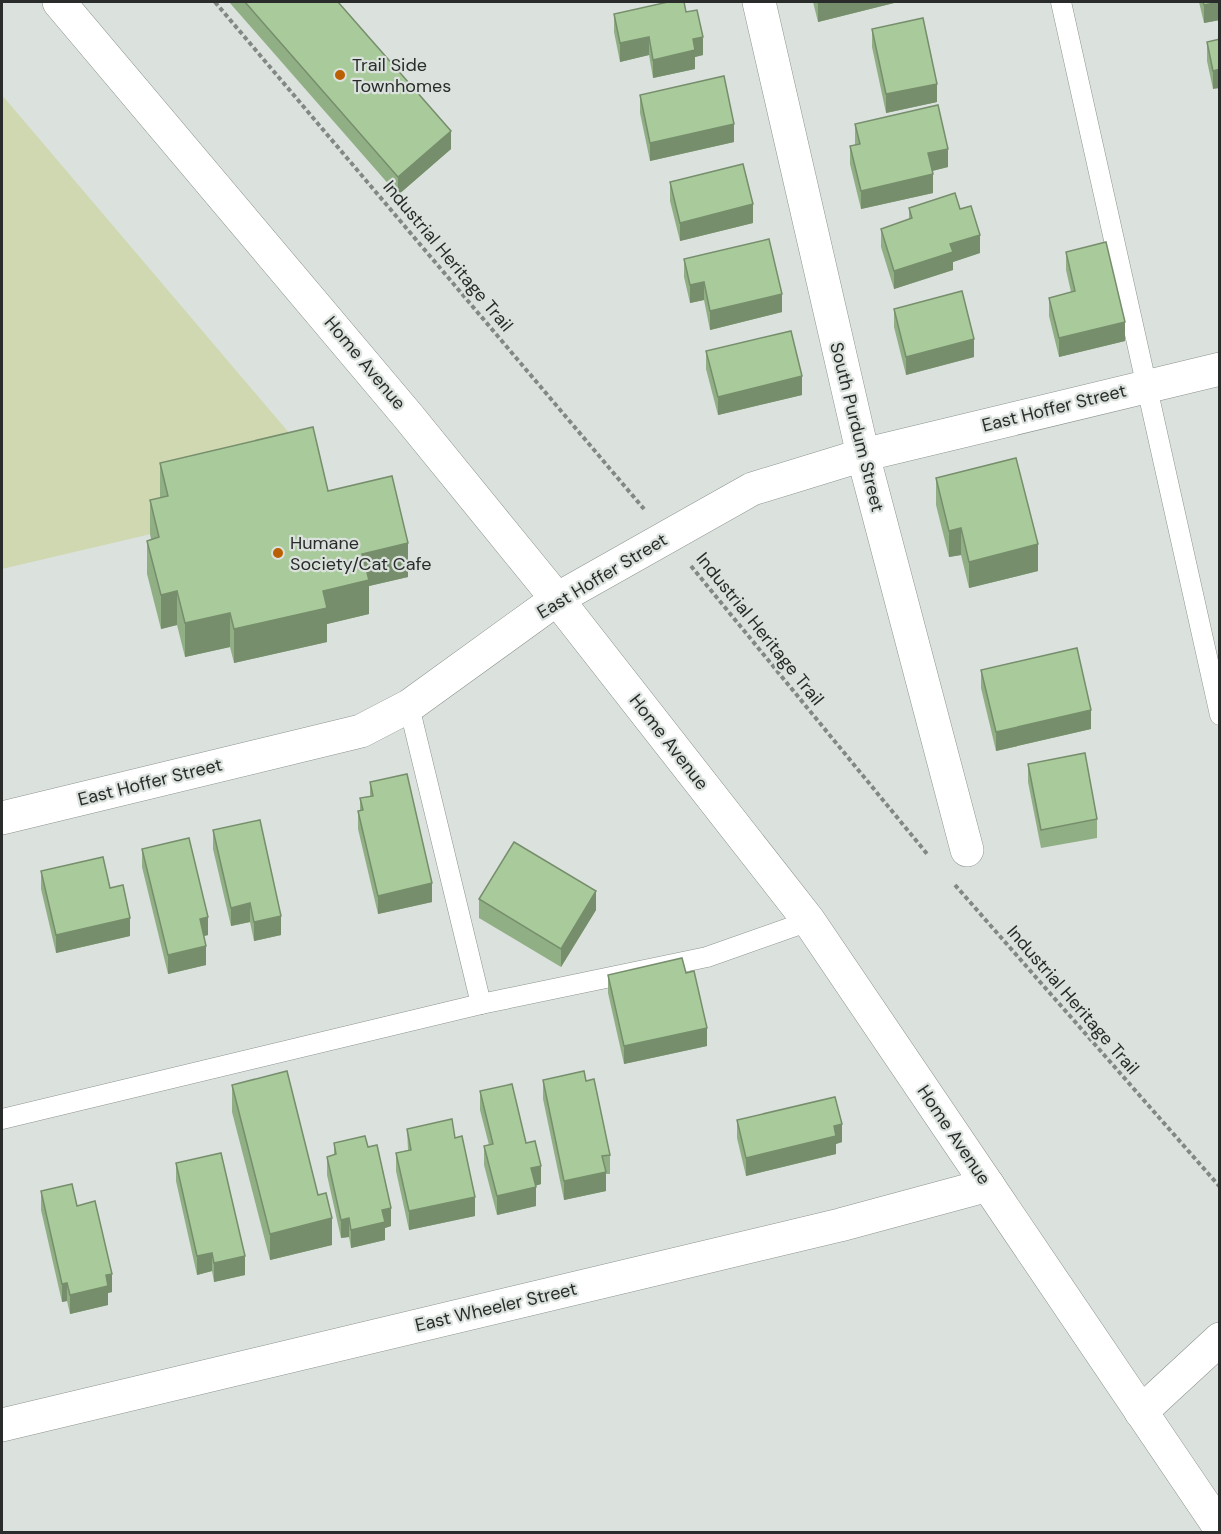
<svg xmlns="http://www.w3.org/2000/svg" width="1221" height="1534" font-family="'DM Sans',sans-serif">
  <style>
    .green { fill: #d0d8b2 }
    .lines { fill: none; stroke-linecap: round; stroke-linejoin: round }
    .service-casing { stroke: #8c938e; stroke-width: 21 }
    .minor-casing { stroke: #8c938e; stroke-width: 34 }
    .secondary-casing { stroke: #8c938e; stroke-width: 34 }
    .path { stroke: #838884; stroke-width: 4; stroke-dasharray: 4.5 3; stroke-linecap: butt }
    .service { stroke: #fff; stroke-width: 20 }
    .minor { stroke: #fff; stroke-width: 33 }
    .secondary { stroke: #fff; stroke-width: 33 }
    .wall { fill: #91af85 }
    .shaded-wall { fill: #768e6c }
    .building { fill: #a9cb9b; stroke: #768e6c; stroke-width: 1.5 }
    .poi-dot { fill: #ba6002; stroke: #dbe2dd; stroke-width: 2 }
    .labels { text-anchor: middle; stroke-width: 4.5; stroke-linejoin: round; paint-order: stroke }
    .poi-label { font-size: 18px; fill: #292c2a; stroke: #dbe2dd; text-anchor: start }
    .street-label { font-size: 18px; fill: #292c2a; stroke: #dbe2dd }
  </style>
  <rect width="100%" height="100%" fill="#dbe2dd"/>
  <path class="green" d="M2,95L313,461L160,498L168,530L2,569Z"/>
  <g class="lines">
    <g class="service-casing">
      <g id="service">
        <path d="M1061,2L1220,715"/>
        <path d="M409,706L481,1004"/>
        <path d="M2,1119L481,1004L707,957L809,921"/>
      </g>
    </g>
    <g class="minor-casing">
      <g id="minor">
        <path d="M759,2L863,455L967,850"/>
        <path d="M2,818L361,731L409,706L557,599L752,489L863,455L1220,369"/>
        <path d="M1141,1412L1220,1339"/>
        <path d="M2,1425L840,1225L988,1185"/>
      </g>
    </g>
    <g class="secondary-casing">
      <path id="secondary" d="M59,2L408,416L557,599L809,921L1220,1528"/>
    </g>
    <g class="path">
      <path d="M215,2L644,509"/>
      <path d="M691,566L928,855"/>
      <path d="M955,885L1220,1187"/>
    </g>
    <use href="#service" class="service"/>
    <use href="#minor" class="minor"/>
    <use href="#secondary" class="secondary"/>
  </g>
  <g class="wall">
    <path d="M229,2H338L451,149L398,195Z"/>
    <path d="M813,2H898L818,22Z"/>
    <path d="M1199,2H1220V20L1204,23Z"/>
    <path d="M686,12L703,55L695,57V69L653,78L649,55L620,62L614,32V14Z"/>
    <path d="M872,29L937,102L886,113L872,47Z"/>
    <path d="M1220,39L1213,89L1207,61V42Z"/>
    <path d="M640,95L734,142L650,161L640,113Z"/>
    <path d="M855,124L948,167L932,171L933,193L861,209L850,164V146L855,145Z"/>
    <path d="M670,182L753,223L680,241L670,201Z"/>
    <path d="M909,208L960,209L980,253L953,262V270L894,289L881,247V229L909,220Z"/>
    <path d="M1066,252L1125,341L1059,357L1049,316V298L1071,292L1066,270Z"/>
    <path d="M684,259L782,312L710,330L704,300L690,303L684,277Z"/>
    <path d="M894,309L974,357L906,375L894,327Z"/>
    <path d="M706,351L802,395L718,415L706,369Z"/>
    <path d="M160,463L328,491L408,577L369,586V614L327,624V642L234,663L230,647L185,657L177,625L161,629L147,574V541L151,539L150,534V500L160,498Z"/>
    <path d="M936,478L1038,571L969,588L961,555L949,557L936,505Z"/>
    <path d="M981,670L1091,729L996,751L981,688Z"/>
    <path d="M1028,764L1097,819V838L1041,848L1028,782Z"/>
    <path d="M370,782L432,902L378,914L358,829V811H360V798L370,796Z"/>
    <path d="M213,830L281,935L254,941L250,922L231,926L213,849Z"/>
    <path d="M142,849L208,935L204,936L206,965L168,974L142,867Z"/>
    <path d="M41,871L110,888L130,936L56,953L41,889Z"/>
    <path d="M479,899L596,910L561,967L479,918Z"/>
    <path d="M608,975L707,1046L624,1064L608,993Z"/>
    <path d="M543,1080L586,1081L610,1155V1174H606V1191L564,1200L543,1099Z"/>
    <path d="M232,1085L318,1195L332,1245L270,1260L232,1112Z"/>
    <path d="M480,1091L526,1143L541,1184L535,1186L536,1206L497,1215L484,1165V1146L489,1145L480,1110Z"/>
    <path d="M737,1120L842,1142L836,1144V1154L746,1176L737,1138Z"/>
    <path d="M407,1129L455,1138L475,1216L409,1230L396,1171V1153L408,1150Z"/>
    <path d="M334,1143L368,1147L391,1226L385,1228V1240L351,1248L349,1237L341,1238L327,1175V1157L334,1155Z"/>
    <path d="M176,1163L245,1275L214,1282L212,1271L197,1275L176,1181Z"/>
    <path d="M41,1191L77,1206L112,1292L108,1293V1305L70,1314L67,1301L62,1302L41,1210Z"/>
  </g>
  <g class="shaded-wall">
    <path d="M825,2H898L818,22V3Z"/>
    <path d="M1220,2V20L1204,23V5Z"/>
    <path d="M649,37V55L620,62V43Z"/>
    <path d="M703,37V55L695,57V69L653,78V60L693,39Z"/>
    <path d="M1220,69V88L1213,89V71Z"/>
    <path d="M937,84V102L886,113V94Z"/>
    <path d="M734,124V142L650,161V143Z"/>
    <path d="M451,131V149L398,195V177Z"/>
    <path d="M948,149V167L928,172V153Z"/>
    <path d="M933,174V193L861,209V191Z"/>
    <path d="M753,204V223L680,241V223Z"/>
    <path d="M980,235V253L953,262V270L894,289V271L950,244Z"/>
    <path d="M704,282V300L690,303V285Z"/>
    <path d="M782,294V312L710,330V311Z"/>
    <path d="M1125,322V341L1059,357V338Z"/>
    <path d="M974,339V357L906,375V357Z"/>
    <path d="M802,376V395L718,415V397Z"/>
    <path d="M961,528V555L949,557V531Z"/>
    <path d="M408,543V577L369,586V614L327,624V642L234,663V629L323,591L362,554Z"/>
    <path d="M1038,544V571L969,588V562Z"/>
    <path d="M177,591V625L161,629V595Z"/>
    <path d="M230,613V647L185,657V623Z"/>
    <path d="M1091,710V729L996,751V732Z"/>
    <path d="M432,883V902L378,914V896Z"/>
    <path d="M596,891V910L561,967V949Z"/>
    <path d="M250,903V922L231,926V908Z"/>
    <path d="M281,916V935L254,941V922Z"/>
    <path d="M208,917V935L200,937V919Z"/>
    <path d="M130,918V936L56,953V935Z"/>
    <path d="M206,946V965L168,974V955Z"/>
    <path d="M707,1028V1046L624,1064V1046Z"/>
    <path d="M842,1124V1142L836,1144V1154L746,1176V1158L834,1126Z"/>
    <path d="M541,1166V1184L531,1187V1168Z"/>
    <path d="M606,1172V1191L564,1200V1181Z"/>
    <path d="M536,1187V1206L497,1215V1196Z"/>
    <path d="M475,1197V1216L409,1230V1211Z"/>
    <path d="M391,1208V1226L385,1228V1240L351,1248V1230L382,1210Z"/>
    <path d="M332,1218V1245L270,1260V1234Z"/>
    <path d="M349,1218V1237L341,1238V1220Z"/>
    <path d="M212,1253V1271L197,1275V1256Z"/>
    <path d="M245,1256V1275L214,1282V1263Z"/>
    <path d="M112,1274V1292L108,1293V1305L70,1314V1295L106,1275Z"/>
    <path d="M67,1283V1301L62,1302V1284Z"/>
  </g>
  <g class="building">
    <path d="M245,2H338L451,131L398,177Z"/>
    <path d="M668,2H684L686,12L697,10L703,37L693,39L695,50L653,60L649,37L620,43L614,14Z"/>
    <path d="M1203,2H1220L1204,5Z"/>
    <path d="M923,18L937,84L886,94L872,29Z"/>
    <path d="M1220,39V69L1213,71L1207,42Z"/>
    <path d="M724,76L734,124L650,143L640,95Z"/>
    <path d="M938,105L948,149L928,153L933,174L861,191L850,146L860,144L855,124Z"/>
    <path d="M743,164L753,204L680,223L670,182Z"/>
    <path d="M955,193L960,209L971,206L980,235L950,244L953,252L894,271L881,229L912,218L909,208Z"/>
    <path d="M769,239L782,294L710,311L704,282L690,285L684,259Z"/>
    <path d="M1106,242L1125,322L1059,338L1049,298L1075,291L1066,252Z"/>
    <path d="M962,291L974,339L906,357L894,309Z"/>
    <path d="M791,331L802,376L718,397L706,351Z"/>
    <path d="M313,427L328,491L392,476L408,543L362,554L369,580L323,591L327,608L234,629L230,613L185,623L177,591L161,595L147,541L159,537L150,500L168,496L160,463Z"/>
    <path d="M1016,458L1038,544L969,562L961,528L949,531L936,478Z"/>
    <path d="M1077,648L1091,710L996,732L981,670Z"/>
    <path d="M1085,753L1097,819L1041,830L1028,764Z"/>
    <path d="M407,774L432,883L378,896L358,811L363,810L360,798L373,796L370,782Z"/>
    <path d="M260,820L281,916L254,922L250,903L231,908L213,830Z"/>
    <path d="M189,838L208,917L200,919L206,946L168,955L142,849Z"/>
    <path d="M514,842L596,891L561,949L479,899Z"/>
    <path d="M103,857L110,888L123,885L130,918L56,935L41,871Z"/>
    <path d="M682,958L686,973L694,971L707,1028L624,1046L608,975Z"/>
    <path d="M287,1071L318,1195L326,1193L332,1218L270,1234L232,1085Z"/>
    <path d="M584,1071L586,1081L594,1079L610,1155L602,1156L606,1172L564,1181L543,1080Z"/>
    <path d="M512,1084L526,1143L535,1141L541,1166L531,1168L536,1187L497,1196L484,1146L493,1144L480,1091Z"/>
    <path d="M835,1097L842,1124L834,1126L836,1136L746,1158L737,1120Z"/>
    <path d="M452,1119L455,1138L462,1136L475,1197L409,1211L396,1153L411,1150L407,1129Z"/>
    <path d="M365,1136L368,1147L377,1145L391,1208L382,1210L385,1222L351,1230L349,1218L341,1220L327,1157L336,1154L334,1143Z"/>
    <path d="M221,1153L245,1256L214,1263L212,1253L197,1256L176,1163Z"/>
    <path d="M72,1184L77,1206L95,1201L112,1274L106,1275L108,1286L70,1295L67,1283L62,1284L41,1191Z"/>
  </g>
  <g class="poi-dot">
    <circle cx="340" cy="75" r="6"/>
    <circle cx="278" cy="553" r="6"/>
  </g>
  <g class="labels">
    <g class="poi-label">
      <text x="352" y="71">Trail Side<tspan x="352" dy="21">Townhomes</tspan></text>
      <text x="290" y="549">Humane<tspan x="290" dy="21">Society/Cat Cafe</tspan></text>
    </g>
    <g class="street-label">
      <text transform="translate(448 256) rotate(50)" y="6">Industrial Heritage Trail</text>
      <text transform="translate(365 363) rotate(50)" y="6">Home Avenue</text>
      <text transform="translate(1054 408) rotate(-14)" y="6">East Hoffer Street</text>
      <text transform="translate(857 427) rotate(76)" y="6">South Purdum Street</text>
      <text transform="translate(602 576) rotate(-31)" y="6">East Hoffer Street</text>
      <text transform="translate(760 629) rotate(51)" y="6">Industrial Heritage Trail</text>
      <text transform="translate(669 742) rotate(52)" y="6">Home Avenue</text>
      <text transform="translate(150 782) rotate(-14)" y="6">East Hoffer Street</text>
      <text transform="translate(1073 1000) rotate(49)" y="6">Industrial Heritage Trail</text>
      <text transform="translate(954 1135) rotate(56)" y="6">Home Avenue</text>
      <text transform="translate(496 1307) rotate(-13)" y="6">East Wheeler Street</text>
    </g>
  </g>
  <rect width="1221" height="1534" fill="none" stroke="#292c2a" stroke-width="6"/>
</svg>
